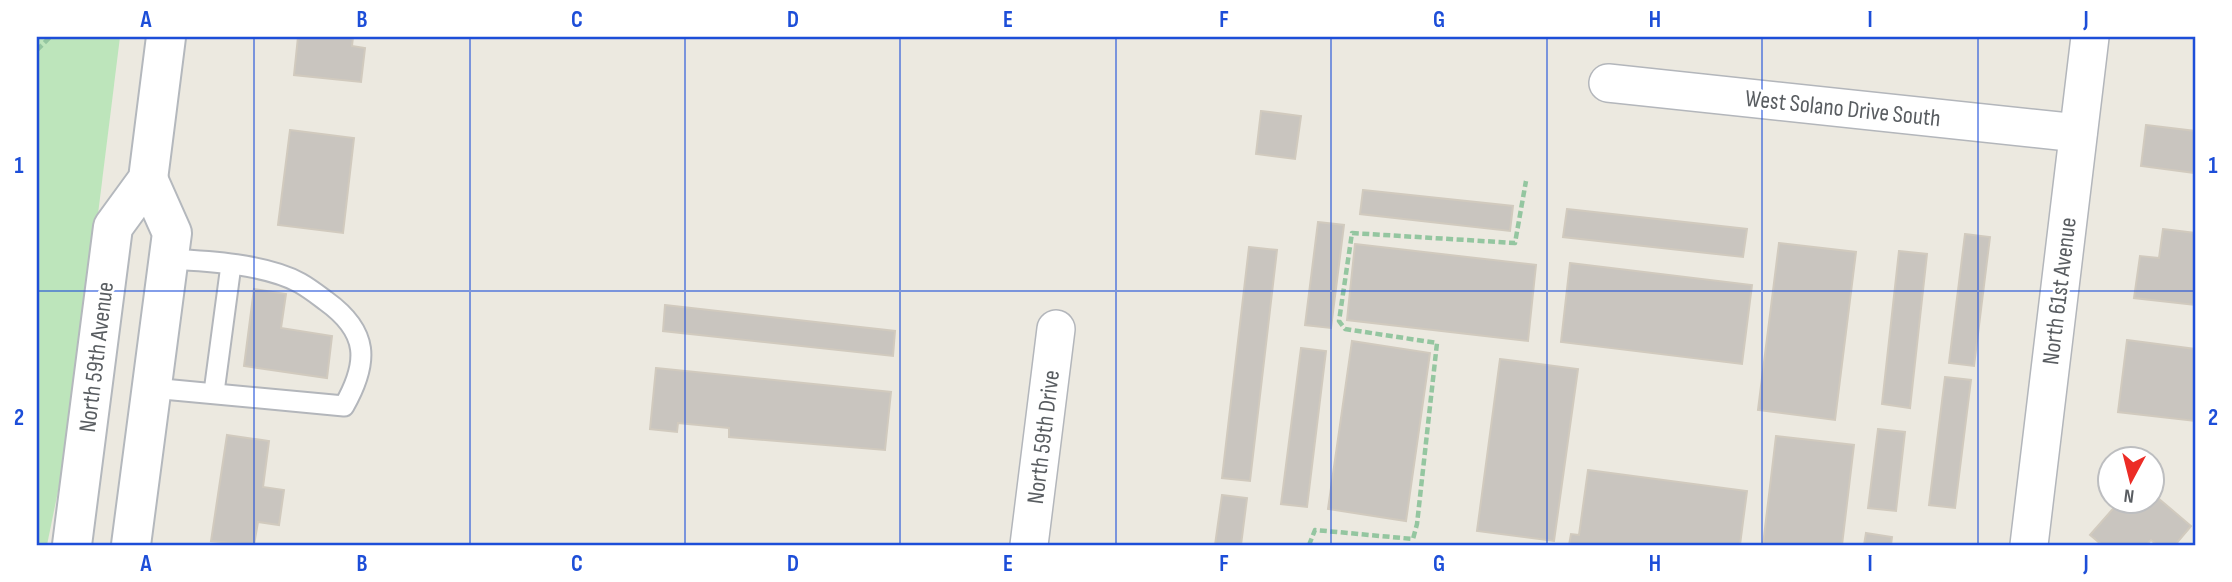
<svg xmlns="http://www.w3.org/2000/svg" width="2232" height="582" font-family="'Sofia Sans Condensed',sans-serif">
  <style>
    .green { fill: #bde5bb }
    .building { fill: #c9c5bf; stroke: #d1cabe; stroke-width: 2 }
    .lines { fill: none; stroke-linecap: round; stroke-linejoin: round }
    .lane-casing { stroke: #b3b6bb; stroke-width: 23 }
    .street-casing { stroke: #b3b6bb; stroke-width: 40 }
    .secondary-casing { stroke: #b4b8bd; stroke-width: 42 }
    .path { stroke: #94c6a0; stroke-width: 4.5; stroke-dasharray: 7 3.5; stroke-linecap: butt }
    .lane { stroke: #fff; stroke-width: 19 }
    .street { stroke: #fff; stroke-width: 37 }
    .secondary { stroke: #fff; stroke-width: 38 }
    .grid { fill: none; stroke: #1d4ed8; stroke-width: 2; stroke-opacity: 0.55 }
    .labels { text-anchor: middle; stroke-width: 5; stroke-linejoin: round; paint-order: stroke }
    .street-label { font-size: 24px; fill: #595d61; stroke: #fff }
    .neatline { fill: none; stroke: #1d4ed8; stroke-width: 2.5 }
    .grid-label { font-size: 23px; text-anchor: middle; font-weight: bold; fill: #1d4ed8 }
  </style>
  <rect width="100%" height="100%" fill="#ece9e0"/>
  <path class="green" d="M37,37H120L72,423L47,545H37Z"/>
  <g class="building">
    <path d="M298,37H353L352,46L365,48L361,82L294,75Z"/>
    <path d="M1261,111L1301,116L1295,159L1256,154Z"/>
    <path d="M2146,125L2195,131V173L2141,166Z"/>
    <path d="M290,130L354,138L343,233L278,225Z"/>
    <path d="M1363,190L1513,206L1510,231L1360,214Z"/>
    <path d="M1567,209L1747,229L1743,257L1563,237Z"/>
    <path d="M1318,222L1344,225L1331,328L1305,325Z"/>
    <path d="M2163,229L2195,233V305L2134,298L2140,256L2159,258Z"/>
    <path d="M1965,234L1990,237L1974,366L1949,363Z"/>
    <path d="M1779,243L1856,252L1835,420L1758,410Z"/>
    <path d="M1355,244L1536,265L1528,341L1347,320Z"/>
    <path d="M1249,247L1277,250L1250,481L1222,478Z"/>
    <path d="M1899,251L1927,254L1910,408L1882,404Z"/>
    <path d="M1570,263L1752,285L1742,364L1561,342Z"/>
    <path d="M254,289L286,294L281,328L332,336L327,378L244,366Z"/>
    <path d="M665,305L895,331L893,356L663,331Z"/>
    <path d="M2127,340L2195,349V421L2118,412Z"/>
    <path d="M1352,341L1430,353L1406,521L1328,509Z"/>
    <path d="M1301,348L1326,351L1307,507L1281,504Z"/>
    <path d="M1500,359L1578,369L1554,541L1477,531Z"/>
    <path d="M656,368L891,392L885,450L729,437V428L678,423L677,432L650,429Z"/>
    <path d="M1945,377L1971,380L1955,508L1929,505Z"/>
    <path d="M1878,429L1905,432L1896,511L1868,508Z"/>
    <path d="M227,435L269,441L263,487L284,490L279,525L258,522L254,545L211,541Z"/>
    <path d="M1776,436L1854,445L1842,545H1763Z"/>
    <path d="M1588,470L1747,491L1740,545H1569L1571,534L1579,535Z"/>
    <path d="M2152,493L2191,526L2175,545H2157L2151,540L2146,545H2102L2090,535L2119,502H2152Z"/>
    <path d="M1222,495L1247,498L1241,545H1215Z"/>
    <path d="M1866,533L1892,537L1891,545H1864Z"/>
  </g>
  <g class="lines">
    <g class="lane-casing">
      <g id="lane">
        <path d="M152,388L344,406C369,362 369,332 326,301C318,295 309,288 300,283C266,264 207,261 169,259"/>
        <path d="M214,392L231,265"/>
      </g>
    </g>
    <g class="street-casing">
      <g id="street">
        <path d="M1608,83L2078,133"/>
        <path d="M1029,545L1056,329"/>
        <path d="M2029,545L2090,37"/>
      </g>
    </g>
    <g class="secondary-casing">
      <g id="secondary">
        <path d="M72,545L113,227L148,179L166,37"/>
        <path d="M131,545L172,233L148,179"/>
      </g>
    </g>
    <g class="path">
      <path d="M37,50L50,37"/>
      <path d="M1309,545L1315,530L1413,539L1417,524L1437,343L1345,329L1339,321L1352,233L1515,243L1526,181"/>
    </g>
    <use href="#lane" class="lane"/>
    <use href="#street" class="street"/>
    <use href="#secondary" class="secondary"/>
  </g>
  <path class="grid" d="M254,37V545M470,37V545M685,37V545M900,37V545M1116,37V545M1331,37V545M1547,37V545M1762,37V545M1978,37V545M37,291H2195"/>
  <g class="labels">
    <g class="street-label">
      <text transform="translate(1843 108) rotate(6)" y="8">West Solano Drive South</text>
      <text transform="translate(2059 291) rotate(-83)" y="8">North 61st Avenue</text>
      <text transform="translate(96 357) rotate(-83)" y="8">North 59th Avenue</text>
      <text transform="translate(1043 437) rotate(-83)" y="8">North 59th Drive</text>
    </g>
  </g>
  <rect width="2232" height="582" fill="none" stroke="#ffffff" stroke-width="77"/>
  <g transform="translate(2131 480) rotate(187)"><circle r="33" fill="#ffffff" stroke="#bdbec0" stroke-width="2"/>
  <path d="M0-5L12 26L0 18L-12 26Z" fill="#ec2c26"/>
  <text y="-10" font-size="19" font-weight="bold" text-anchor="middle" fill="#595d61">N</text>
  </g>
  <rect x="38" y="38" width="2156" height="506" class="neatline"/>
  <g class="grid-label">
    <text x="146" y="27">A</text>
    <text x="362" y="27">B</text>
    <text x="577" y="27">C</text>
    <text x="793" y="27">D</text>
    <text x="1008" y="27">E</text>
    <text x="1224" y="27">F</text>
    <text x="1439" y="27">G</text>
    <text x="1655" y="27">H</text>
    <text x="1870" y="27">I</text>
    <text x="2086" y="27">J</text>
    <text x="19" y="173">1</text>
    <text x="2213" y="173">1</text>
    <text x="19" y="425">2</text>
    <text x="2213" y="425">2</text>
    <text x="146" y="571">A</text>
    <text x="362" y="571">B</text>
    <text x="577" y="571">C</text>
    <text x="793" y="571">D</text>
    <text x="1008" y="571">E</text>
    <text x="1224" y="571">F</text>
    <text x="1439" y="571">G</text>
    <text x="1655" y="571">H</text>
    <text x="1870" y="571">I</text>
    <text x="2086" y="571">J</text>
  </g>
</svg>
